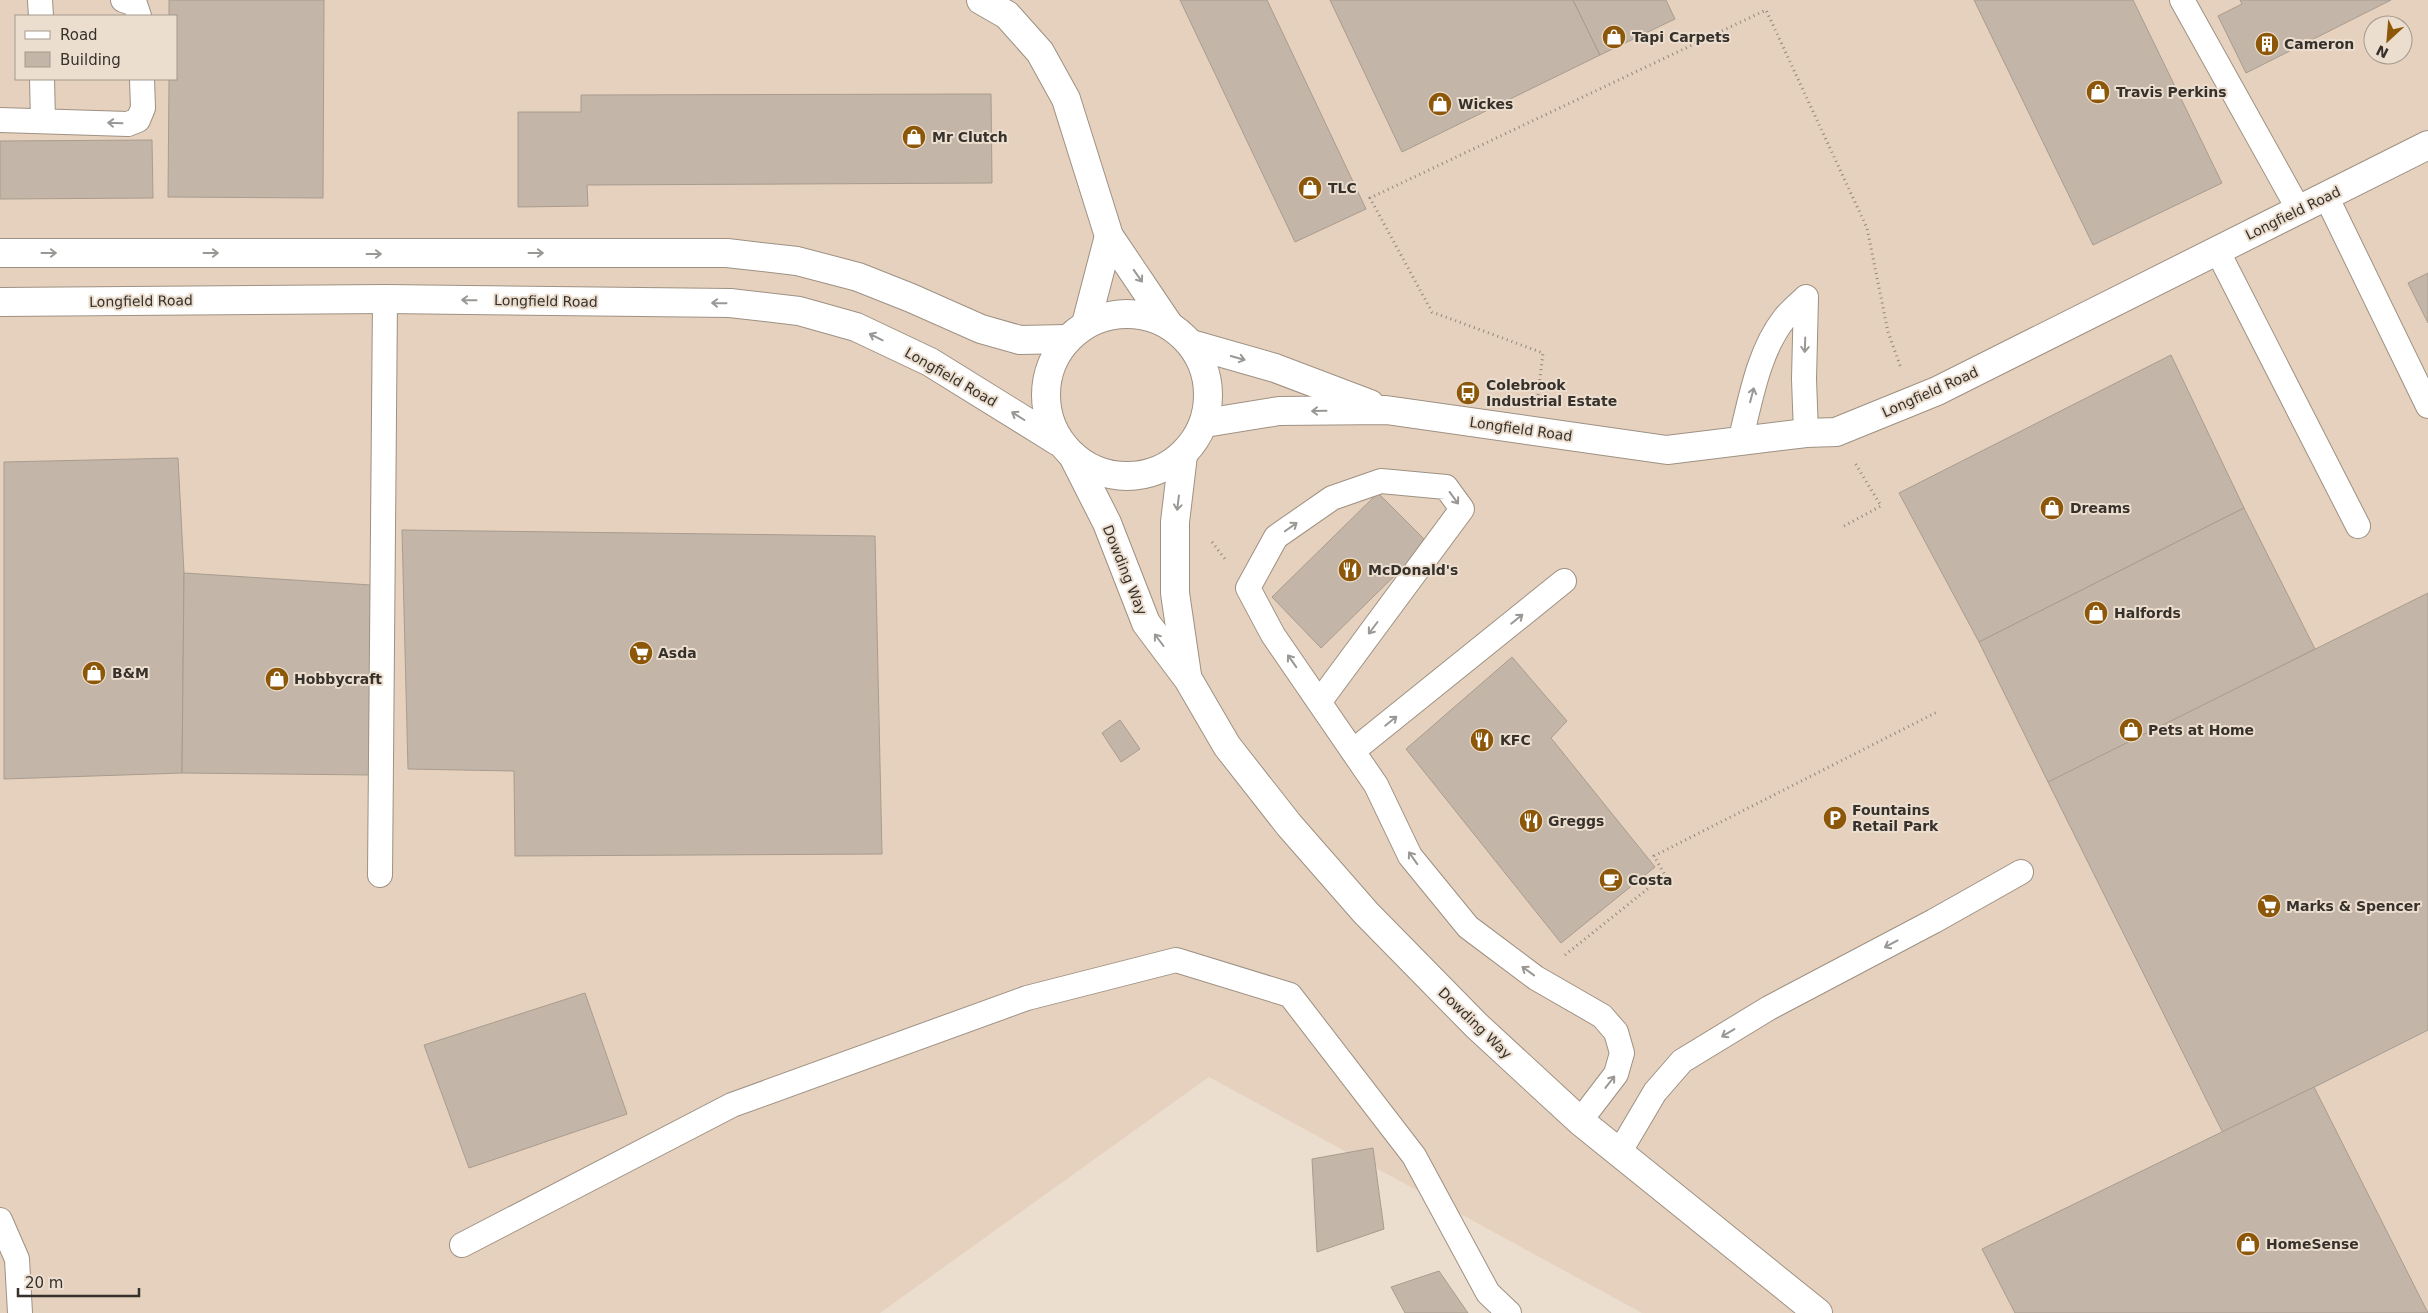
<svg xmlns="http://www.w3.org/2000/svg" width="2428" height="1313" font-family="'DejaVu Sans',sans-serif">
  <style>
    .built { fill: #e5d1bd; fill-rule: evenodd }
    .building { fill: #c3b5a7; stroke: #a99c8e }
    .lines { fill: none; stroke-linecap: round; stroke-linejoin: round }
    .service-casing { stroke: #9e9183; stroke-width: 26 }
    .minor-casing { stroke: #9e9183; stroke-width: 30 }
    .tertiary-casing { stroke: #9e9183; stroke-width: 30 }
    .path { stroke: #91877d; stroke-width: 3; stroke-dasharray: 1 4; stroke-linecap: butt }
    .service { stroke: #fff; stroke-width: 24 }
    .minor { stroke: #fff; stroke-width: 28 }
    .tertiary { stroke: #fff; stroke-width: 28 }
    .oneway { stroke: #9a9895 }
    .labels { text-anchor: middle; stroke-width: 4; stroke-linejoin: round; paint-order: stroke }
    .poi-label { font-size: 14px; font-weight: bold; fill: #36312b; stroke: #ecdecf; text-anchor: start }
    .street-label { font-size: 14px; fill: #36312b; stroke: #ecdecf }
  </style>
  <rect width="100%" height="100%" fill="#ecdecf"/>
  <path class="built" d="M0,0H2428V1313H1642L1209,1077L880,1313H0ZM16,16H176V79H16ZM2373,25H2403V55H2373Z"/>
  <g class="building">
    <path d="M169,0H324L323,198L168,197L169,79H176V16H169Z"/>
    <path d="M1180,0H1267L1366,209L1295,242Z"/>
    <path d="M1330,0H1573L1600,55L1402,152Z"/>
    <path d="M1573,0H1666L1675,19L1600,55Z"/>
    <path d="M1974,0H2133L2222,183L2093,245Z"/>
    <path d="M2240,0H2391L2246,73L2218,16L2242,4Z"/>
    <path d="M991,94L992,183L587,185L588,206L518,207V112H581V95Z"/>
    <path d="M152,140L153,198L0,199V141Z"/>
    <path d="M2428,273V323L2408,283Z"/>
    <path d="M2171,355L2244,508L1979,642L1899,493Z"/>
    <path d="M178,458L184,573L182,773L4,779V462Z"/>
    <path d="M1378,493L1428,543L1321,648L1272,597Z"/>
    <path d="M2244,508L2315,649L2062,777L2048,782L1979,642Z"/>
    <path d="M402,530L875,536L882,854L515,856L514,771L408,769Z"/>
    <path d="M184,573L371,585L372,775L182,773Z"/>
    <path d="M2428,593V1030L2223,1133L2048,782Z"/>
    <path d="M1512,657L1567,721L1551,738L1655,867L1561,943L1406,749Z"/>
    <path d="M1120,720L1140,749L1121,762L1102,733Z"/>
    <path d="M585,993L627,1114L469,1168L424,1045Z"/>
    <path d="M2314,1087L2428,1313H2015L1982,1249Z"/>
    <path d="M1373,1148L1384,1229L1317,1252L1312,1159Z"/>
    <path d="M1439,1271L1468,1313H1405L1391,1287Z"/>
  </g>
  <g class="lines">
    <g class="service-casing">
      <g id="service">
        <path d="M40,0L41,16"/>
        <path d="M123,0L135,4L139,16"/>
        <path d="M2182,0L2299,210"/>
        <path d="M42,79L43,121"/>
        <path d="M0,120L128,124L138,120L143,108L142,79"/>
        <path d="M2326,196L2428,406"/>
        <path d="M2217,250L2358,526"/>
        <path d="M1740,442C1750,402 1758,352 1784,319C1790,311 1799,304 1806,297L1804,379L1806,433"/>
        <path d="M1320,701L1462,509L1446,487L1381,481L1332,498L1276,537L1248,588L1273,635L1376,785L1410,856L1468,927L1536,978L1602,1016L1616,1032L1622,1053L1616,1074L1580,1121"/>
        <path d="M1353,751L1564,581"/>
        <path d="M380,875L385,299"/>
        <path d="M1619,1153L1655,1092L1682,1061L1769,1008L1934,921L2021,872"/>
        <path d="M0,1220L17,1259L20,1313"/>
        <path d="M462,1245L732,1105L1027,998L1176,960L1290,995L1414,1156L1488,1293L1509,1313"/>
      </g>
    </g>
    <g class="minor-casing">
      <g id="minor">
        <path d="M981,0L1007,15L1040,52L1066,99L1109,236L1169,325"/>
        <path d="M1086,324L1109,236"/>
      </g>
    </g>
    <g class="tertiary-casing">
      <g id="tertiary">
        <path d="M0,253H727L797,261L858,277L911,298L981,329L1020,340L1067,339"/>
        <path d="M0,302L385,299L730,303L799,311L856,327L930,362L1059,442"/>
        <circle cx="1127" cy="395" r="81"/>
        <path d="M1191,344L1275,368L1370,404"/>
        <path d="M1205,423L1279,411L1386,410L1667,450L1806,433L1836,432L1937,391L2428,145"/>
        <path d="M1183,455L1175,522V593L1187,675"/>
        <path d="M1073,456L1107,523L1146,623L1188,679L1227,746L1289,825L1366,913L1477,1026L1580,1121L1818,1313"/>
      </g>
    </g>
    <g class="path">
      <path d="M1538,395L1543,353L1432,312L1370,198L1766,10L1867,228L1888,332L1901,368"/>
      <path d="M1844,526L1881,506L1855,463"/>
      <path d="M1212,542L1225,559"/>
      <path d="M1565,955L1665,875L1654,856L1939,711"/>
    </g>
    <use href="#service" class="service"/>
    <use href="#minor" class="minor"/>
    <use href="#tertiary" class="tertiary"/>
  </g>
  <defs><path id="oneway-shaft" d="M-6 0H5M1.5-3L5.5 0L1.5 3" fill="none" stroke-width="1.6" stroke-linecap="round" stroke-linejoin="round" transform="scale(1.25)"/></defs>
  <g class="oneway">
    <use href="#oneway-shaft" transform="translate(115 123) rotate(-178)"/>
    <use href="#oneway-shaft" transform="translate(49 253)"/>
    <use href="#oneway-shaft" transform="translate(211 253)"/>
    <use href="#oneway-shaft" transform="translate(536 253)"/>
    <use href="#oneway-shaft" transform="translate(374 254)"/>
    <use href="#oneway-shaft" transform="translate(1138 276) rotate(55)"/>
    <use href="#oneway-shaft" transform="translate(469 300) rotate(-179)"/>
    <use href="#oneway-shaft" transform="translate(719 303) rotate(-179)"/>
    <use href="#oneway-shaft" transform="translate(876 337) rotate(-154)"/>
    <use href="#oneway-shaft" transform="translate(1805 345) rotate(92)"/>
    <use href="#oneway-shaft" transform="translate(1238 358) rotate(16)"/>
    <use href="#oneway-shaft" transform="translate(1752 395) rotate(-75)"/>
    <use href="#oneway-shaft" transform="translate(1319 411) rotate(179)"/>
    <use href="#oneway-shaft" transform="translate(1018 416) rotate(-148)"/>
    <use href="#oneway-shaft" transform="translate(1454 498) rotate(54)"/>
    <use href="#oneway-shaft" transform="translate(1178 503) rotate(97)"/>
    <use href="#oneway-shaft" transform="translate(1291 527) rotate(-35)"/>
    <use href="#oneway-shaft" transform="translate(1517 619) rotate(-39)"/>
    <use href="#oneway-shaft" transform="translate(1373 628) rotate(127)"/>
    <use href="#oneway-shaft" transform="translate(1159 640) rotate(-127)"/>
    <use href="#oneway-shaft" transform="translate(1292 661) rotate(-125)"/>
    <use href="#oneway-shaft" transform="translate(1391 721) rotate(-39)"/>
    <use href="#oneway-shaft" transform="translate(1413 858) rotate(-125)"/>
    <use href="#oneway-shaft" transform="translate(1891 944) rotate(152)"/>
    <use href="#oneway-shaft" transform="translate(1528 971) rotate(-144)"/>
    <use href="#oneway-shaft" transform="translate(1728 1033) rotate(149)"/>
    <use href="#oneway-shaft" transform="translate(1610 1082) rotate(-52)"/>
  </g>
  <defs>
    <g id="shop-disc" transform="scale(1.25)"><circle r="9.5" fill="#8d5709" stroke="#ecdecf"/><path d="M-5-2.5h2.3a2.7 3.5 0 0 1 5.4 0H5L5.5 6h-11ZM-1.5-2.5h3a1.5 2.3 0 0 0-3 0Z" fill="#fff"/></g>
    <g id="building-disc" transform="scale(1.25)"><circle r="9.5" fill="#8d5709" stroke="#ecdecf"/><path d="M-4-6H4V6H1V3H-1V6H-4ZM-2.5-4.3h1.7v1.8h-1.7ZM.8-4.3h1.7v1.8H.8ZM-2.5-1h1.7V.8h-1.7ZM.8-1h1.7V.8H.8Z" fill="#fff"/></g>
    <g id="bus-disc" transform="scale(1.25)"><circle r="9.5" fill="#8d5709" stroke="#ecdecf"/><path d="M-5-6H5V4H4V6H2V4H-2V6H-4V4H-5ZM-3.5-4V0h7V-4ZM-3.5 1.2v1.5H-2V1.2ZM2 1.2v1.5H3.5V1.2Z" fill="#fff"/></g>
    <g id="restaurant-disc" transform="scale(1.25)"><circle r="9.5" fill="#8d5709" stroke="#ecdecf"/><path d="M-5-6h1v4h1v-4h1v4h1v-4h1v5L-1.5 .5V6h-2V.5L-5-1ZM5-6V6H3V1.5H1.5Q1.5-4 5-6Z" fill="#fff"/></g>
    <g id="supermarket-disc" transform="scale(1.25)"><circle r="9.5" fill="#8d5709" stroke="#ecdecf"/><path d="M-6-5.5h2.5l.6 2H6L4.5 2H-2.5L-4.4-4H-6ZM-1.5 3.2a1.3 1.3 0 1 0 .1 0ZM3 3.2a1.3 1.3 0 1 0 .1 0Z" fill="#fff"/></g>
    <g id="parking-disc" transform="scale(1.25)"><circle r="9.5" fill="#8d5709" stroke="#ecdecf"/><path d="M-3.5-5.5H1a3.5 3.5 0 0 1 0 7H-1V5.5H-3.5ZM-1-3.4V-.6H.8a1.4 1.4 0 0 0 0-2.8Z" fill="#fff"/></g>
    <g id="cafe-disc" transform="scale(1.25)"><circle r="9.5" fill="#8d5709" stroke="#ecdecf"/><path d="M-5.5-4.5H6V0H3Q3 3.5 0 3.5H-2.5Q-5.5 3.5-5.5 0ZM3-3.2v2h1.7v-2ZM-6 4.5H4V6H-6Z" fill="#fff"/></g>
  </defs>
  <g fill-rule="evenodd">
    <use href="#shop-disc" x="1614" y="37"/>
    <use href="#building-disc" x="2267" y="44"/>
    <use href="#shop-disc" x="2098" y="92"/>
    <use href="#shop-disc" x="1440" y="104"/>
    <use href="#shop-disc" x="914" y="137"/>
    <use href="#shop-disc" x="1310" y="188"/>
    <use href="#bus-disc" x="1468" y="393"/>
    <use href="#shop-disc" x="2052" y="508"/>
    <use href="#restaurant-disc" x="1350" y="570"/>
    <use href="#shop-disc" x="2096" y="613"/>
    <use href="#supermarket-disc" x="641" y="653"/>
    <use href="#shop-disc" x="94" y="673"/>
    <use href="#shop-disc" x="277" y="679"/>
    <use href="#shop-disc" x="2131" y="730"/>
    <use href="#restaurant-disc" x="1482" y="740"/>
    <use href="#parking-disc" x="1835" y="818"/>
    <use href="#restaurant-disc" x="1531" y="821"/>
    <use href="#cafe-disc" x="1611" y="880"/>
    <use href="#supermarket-disc" x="2269" y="906"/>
    <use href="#shop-disc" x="2248" y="1244"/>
  </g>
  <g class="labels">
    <g class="poi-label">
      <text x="1632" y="42">Tapi Carpets</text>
      <text x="2284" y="49">Cameron</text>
      <text x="2116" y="97">Travis Perkins</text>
      <text x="1458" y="109">Wickes</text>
      <text x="932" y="142">Mr Clutch</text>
      <text x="1328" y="193">TLC</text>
      <text x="1486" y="390">Colebrook<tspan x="1486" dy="16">Industrial Estate</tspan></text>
      <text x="2070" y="513">Dreams</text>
      <text x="1368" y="575">McDonald's</text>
      <text x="2114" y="618">Halfords</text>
      <text x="658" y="658">Asda</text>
      <text x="112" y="678">B&amp;M</text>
      <text x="294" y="684">Hobbycraft</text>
      <text x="2148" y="735">Pets at Home</text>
      <text x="1500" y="745">KFC</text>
      <text x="1852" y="815">Fountains<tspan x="1852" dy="16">Retail Park</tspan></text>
      <text x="1548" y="826">Greggs</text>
      <text x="1628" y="885">Costa</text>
      <text x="2286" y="911">Marks &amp; Spencer</text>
      <text x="2266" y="1249">HomeSense</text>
    </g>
    <g class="street-label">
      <text transform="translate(2293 213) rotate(-26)" y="5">Longfield Road</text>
      <text transform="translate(141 301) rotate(-1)" y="5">Longfield Road</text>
      <text transform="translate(546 301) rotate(1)" y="5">Longfield Road</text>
      <text transform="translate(951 377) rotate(30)" y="5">Longfield Road</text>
      <text transform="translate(1930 392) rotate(-24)" y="5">Longfield Road</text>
      <text transform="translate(1521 429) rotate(8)" y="5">Longfield Road</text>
      <text transform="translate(1125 570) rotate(68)" y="5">Dowding Way</text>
      <text transform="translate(1475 1023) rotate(44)" y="5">Dowding Way</text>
    </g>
  </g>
  <rect x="15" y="15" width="162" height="65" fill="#ecdecf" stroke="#a3998d"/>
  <rect x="25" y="31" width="25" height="8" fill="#ffffff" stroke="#a3998d"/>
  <text x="60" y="40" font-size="15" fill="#36312b">Road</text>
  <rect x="25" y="52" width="25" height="15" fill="#c3b5a7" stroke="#a3998d"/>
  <text x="60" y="65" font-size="15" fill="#36312b">Building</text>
  <g transform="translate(2388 40) rotate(206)"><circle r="24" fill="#ecdecf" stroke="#a3998d"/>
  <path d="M0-4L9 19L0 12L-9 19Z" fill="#8d5709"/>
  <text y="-8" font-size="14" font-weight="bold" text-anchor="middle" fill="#36312b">N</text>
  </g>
  <path d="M18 1288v8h121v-8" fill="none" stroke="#36312b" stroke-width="2.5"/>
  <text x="25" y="1288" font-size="15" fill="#36312b" stroke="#ecdecf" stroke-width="4" paint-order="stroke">20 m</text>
</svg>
